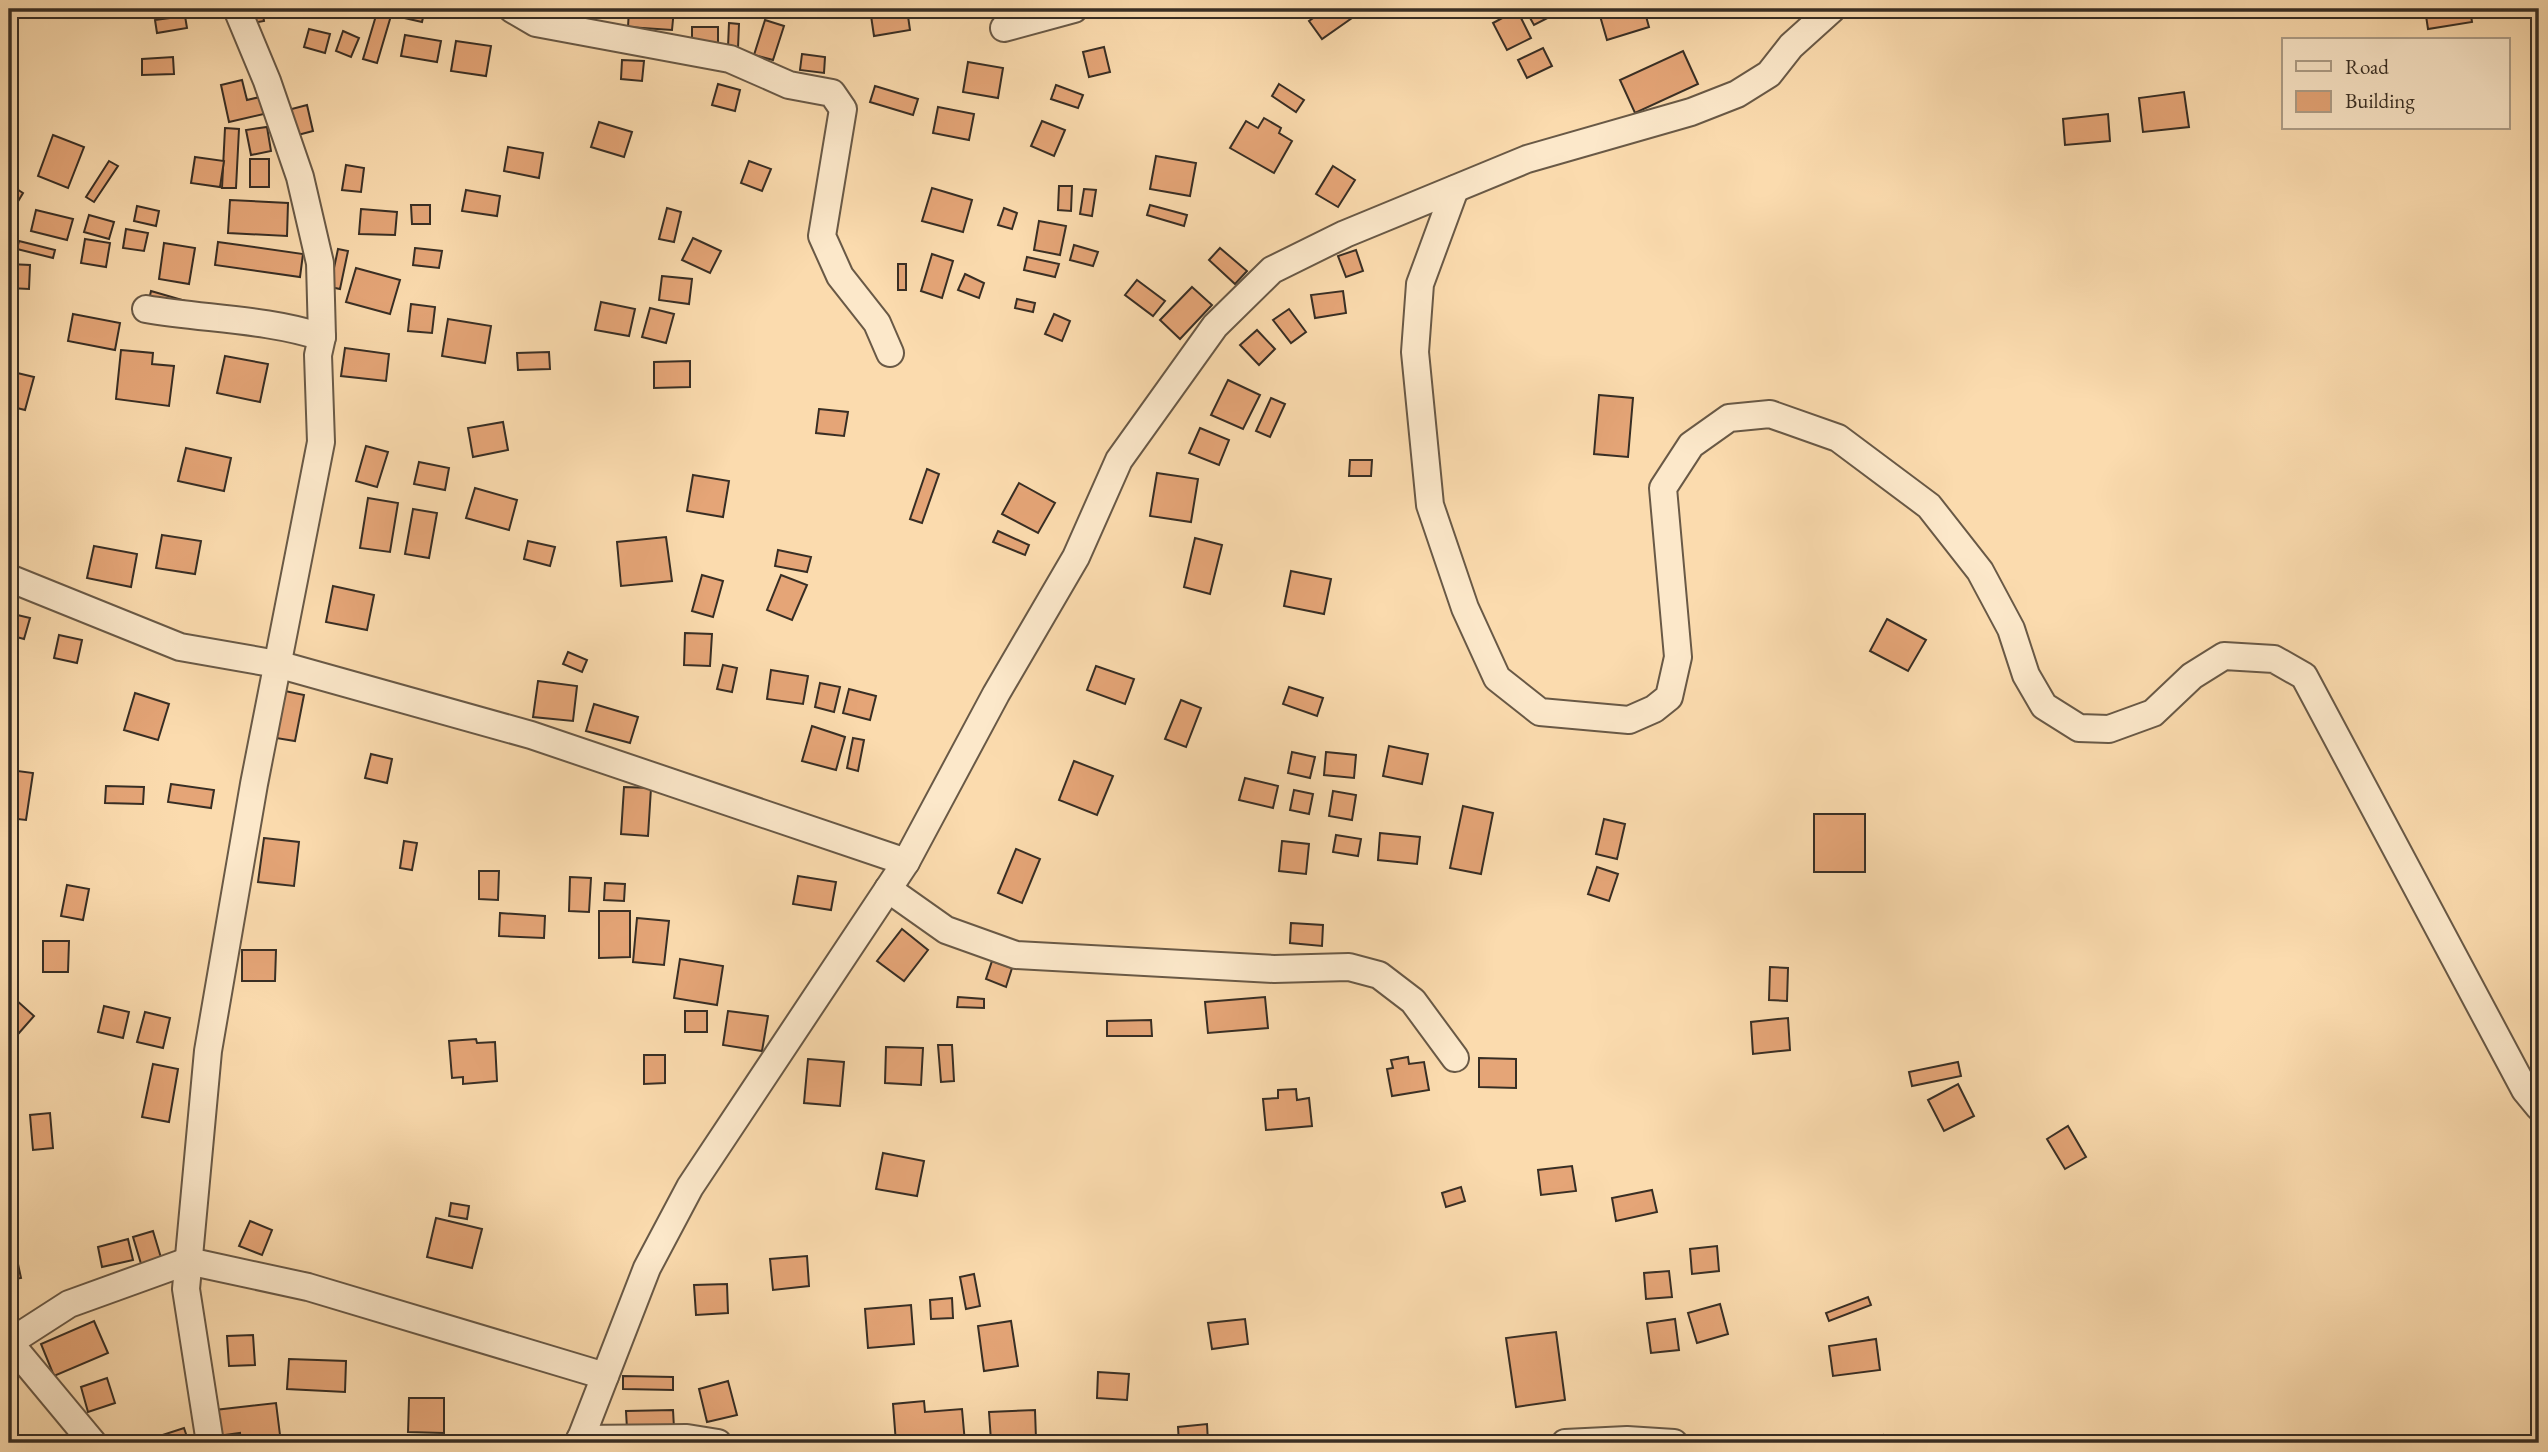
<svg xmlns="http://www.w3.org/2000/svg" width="2548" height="1452" font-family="'EB Garamond',serif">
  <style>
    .building { fill: #e5a577; stroke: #382e24; stroke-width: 2 }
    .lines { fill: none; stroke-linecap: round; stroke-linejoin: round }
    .street-casing { stroke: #695946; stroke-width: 30 }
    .street { stroke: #fce8ca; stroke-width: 26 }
  </style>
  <rect width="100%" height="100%" fill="#fbdbae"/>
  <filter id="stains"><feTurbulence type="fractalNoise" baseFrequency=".00286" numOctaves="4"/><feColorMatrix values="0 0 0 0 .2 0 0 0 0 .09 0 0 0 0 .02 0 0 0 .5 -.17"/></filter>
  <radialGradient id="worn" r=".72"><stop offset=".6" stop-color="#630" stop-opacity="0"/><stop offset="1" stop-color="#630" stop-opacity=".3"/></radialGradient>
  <g class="building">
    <path d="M250,9H262L264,21L252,23Z"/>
    <path d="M378,9H393L377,63L363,59Z"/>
    <path d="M402,9H425L422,22L400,17Z"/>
    <path d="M629,9H674L672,30L628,27Z"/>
    <path d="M870,9H907L910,30L874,36Z"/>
    <path d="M1326,9H1346L1352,18L1322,39L1309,21Z"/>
    <path d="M1525,9H1565L1534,25Z"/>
    <path d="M1598,9H1644L1649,27L1607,40Z"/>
    <path d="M2425,9H2470L2472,22L2428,29Z"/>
    <path d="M1517,10L1531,38L1507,50L1493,23Z"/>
    <path d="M185,16L187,28L157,33L155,20Z"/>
    <path d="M765,20L784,26L773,60L754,55Z"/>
    <path d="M729,23L739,24L738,48L728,47Z"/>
    <rect x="692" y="27" width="26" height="19"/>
    <path d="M309,29L330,34L325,53L304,47Z"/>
    <path d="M343,31L359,38L351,57L336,51Z"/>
    <path d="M405,35L441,41L437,62L401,56Z"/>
    <path d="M456,41L491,46L486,76L451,71Z"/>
    <path d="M1104,47L1110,72L1089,77L1083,52Z"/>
    <path d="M1543,48L1552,66L1527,78L1518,60Z"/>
    <path d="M1683,51L1698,84L1635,113L1620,80Z"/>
    <path d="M802,54L825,57L824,73L800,70Z"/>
    <path d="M173,57L174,74L142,75V59Z"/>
    <path d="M622,60L644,61L642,81L621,79Z"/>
    <path d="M968,62L1003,68L998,98L963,92Z"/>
    <path d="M242,80L247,100L264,96L268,113L229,122L221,85Z"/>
    <path d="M718,84L740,90L735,111L712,105Z"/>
    <path d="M1279,84L1304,100L1296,112L1272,96Z"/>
    <path d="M1056,85L1083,95L1078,108L1051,99Z"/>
    <path d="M875,86L918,99L913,115L870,102Z"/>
    <path d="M2184,92L2189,127L2143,132L2139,98Z"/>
    <path d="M307,105L313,131L294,136L288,110Z"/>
    <path d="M938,107L974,114L969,140L933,133Z"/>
    <path d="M2108,114L2110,141L2065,145L2063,119Z"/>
    <path d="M1264,118L1281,128L1279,133L1292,141L1274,173L1230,148L1246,121L1258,128Z"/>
    <path d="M1042,121L1065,130L1054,156L1031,146Z"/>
    <path d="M599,122L632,132L624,157L591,147Z"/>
    <path d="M267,127L271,151L251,155L246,130Z"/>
    <path d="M225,128L239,129L236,188H222Z"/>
    <path d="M53,135L84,147L68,188L38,176Z"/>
    <path d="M508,147L543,153L539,178L504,171Z"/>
    <path d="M1156,156L1196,163L1190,196L1150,189Z"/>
    <path d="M195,157L224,161L220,187L191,183Z"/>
    <rect x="250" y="159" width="19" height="28"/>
    <path d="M109,161L118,166L94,202L86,197Z"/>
    <path d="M749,161L771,169L762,191L741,183Z"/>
    <path d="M346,165L364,168L361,192L342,190Z"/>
    <path d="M1333,166L1355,180L1338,207L1316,194Z"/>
    <path d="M9,184L23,193L10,215L9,214Z"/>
    <path d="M1059,186H1072L1071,211L1058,210Z"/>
    <path d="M932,188L972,200L963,232L922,221Z"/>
    <path d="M1084,189L1096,190L1092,216L1080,214Z"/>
    <path d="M466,190L500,196L497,216L462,211Z"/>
    <path d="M230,200L288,203L287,236L228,233Z"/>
    <path d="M411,205H430V224H412Z"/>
    <path d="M1150,205L1187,215L1184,226L1147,215Z"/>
    <path d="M137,206L159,211L156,226L134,221Z"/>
    <path d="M667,208L681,212L674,242L659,239Z"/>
    <path d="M1004,208L1017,213L1012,229L998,225Z"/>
    <path d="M361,209L397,212L395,235L359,234Z"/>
    <path d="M36,210L73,219L67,240L31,231Z"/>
    <path d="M89,215L114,222L109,239L84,232Z"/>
    <path d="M1039,221L1066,226L1060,255L1034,250Z"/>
    <path d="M126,229L148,233L144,251L123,248Z"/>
    <path d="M693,238L721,251L710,273L682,260Z"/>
    <path d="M85,239L110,243L106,267L81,263Z"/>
    <path d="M19,241L55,250L53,258L17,249Z"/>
    <path d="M218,242L303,254L300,277L215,265Z"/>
    <path d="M164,243L195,248L189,284L159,279Z"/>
    <path d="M1074,245L1098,252L1093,266L1070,260Z"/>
    <path d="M415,248L442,251L439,268L413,265Z"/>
    <path d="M1220,248L1247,271L1235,284L1209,260Z"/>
    <path d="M338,249L348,251L340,289L330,287Z"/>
    <path d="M1356,250L1363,271L1346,277L1338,256Z"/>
    <path d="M932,254L953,261L942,298L921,291Z"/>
    <path d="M1027,257L1059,264L1055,277L1024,270Z"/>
    <path d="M9,264L30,265L29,289L9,288Z"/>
    <rect x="898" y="264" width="8" height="26"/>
    <path d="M356,268L400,280L390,314L346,302Z"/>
    <path d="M965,274L984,283L979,298L958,290Z"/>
    <path d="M662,276L692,279L689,304L659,300Z"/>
    <path d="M1137,280L1165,301L1153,316L1125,295Z"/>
    <path d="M1192,287L1212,305L1180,339L1160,320Z"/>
    <path d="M151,291L189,302L148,304Z"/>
    <path d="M1343,291L1346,313L1315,318L1311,295Z"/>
    <path d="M1017,299L1035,303L1033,312L1015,308Z"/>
    <path d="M601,302L635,309L629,336L595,330Z"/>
    <path d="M411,304L435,307L432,333L408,331Z"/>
    <path d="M650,308L674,314L666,343L642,337Z"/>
    <path d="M1289,309L1306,332L1291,343L1273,320Z"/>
    <path d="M73,314L120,323L115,350L68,341Z"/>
    <path d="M1054,314L1070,321L1062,341L1045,334Z"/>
    <path d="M448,319L491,326L485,363L442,356Z"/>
    <path d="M1257,330L1275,349L1259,365L1240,345Z"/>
    <path d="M345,348L389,354L386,381L341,376Z"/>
    <path d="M121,350L153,353L152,364L174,366L169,406L116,399Z"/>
    <path d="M549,352L550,369L518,370L517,353Z"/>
    <path d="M225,356L268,364L260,402L217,393Z"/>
    <path d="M690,361V387L654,388V362Z"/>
    <path d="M9,371L34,377L25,410L9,406Z"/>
    <path d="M1228,380L1260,395L1243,429L1211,415Z"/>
    <path d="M1599,395L1633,398L1628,457L1594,454Z"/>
    <path d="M1271,398L1285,404L1270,437L1256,431Z"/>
    <path d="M819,409L848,412L844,436L816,433Z"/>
    <path d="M503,422L508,450L473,457L468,428Z"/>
    <path d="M1200,428L1229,440L1219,465L1189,453Z"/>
    <path d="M366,446L388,452L377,487L356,481Z"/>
    <path d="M186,448L231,458L224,491L178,481Z"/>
    <path d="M1350,460H1372L1371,476H1349Z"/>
    <path d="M419,462L449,468L445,490L414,484Z"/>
    <path d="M927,469L939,474L922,523L910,519Z"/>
    <path d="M1157,473L1198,479L1191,522L1150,516Z"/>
    <path d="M693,475L729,481L723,517L687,511Z"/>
    <path d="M1019,483L1055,503L1038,533L1002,514Z"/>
    <path d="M475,488L517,500L509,530L466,518Z"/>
    <path d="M368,498L398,503L390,552L360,548Z"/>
    <path d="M413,509L437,513L429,558L405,554Z"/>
    <path d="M998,531L1029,545L1025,555L993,542Z"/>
    <path d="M162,535L201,541L195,574L156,568Z"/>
    <path d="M666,537L672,581L621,586L617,542Z"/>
    <path d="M1195,538L1222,545L1210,594L1184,587Z"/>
    <path d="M528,541L555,547L550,566L524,559Z"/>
    <path d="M94,546L137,554L131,587L87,578Z"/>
    <path d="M778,550L811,557L807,572L775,566Z"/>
    <path d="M1291,571L1331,579L1324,614L1284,606Z"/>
    <path d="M702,575L723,581L713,617L692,611Z"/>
    <path d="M781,575L807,585L792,620L767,610Z"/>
    <path d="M333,586L374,595L367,630L326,622Z"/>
    <path d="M9,613L30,618L24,639L9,635Z"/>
    <path d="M1887,619L1926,640L1908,671L1870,651Z"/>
    <path d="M685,633L712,634L710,666L684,665Z"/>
    <path d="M59,635L82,640L77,663L54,658Z"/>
    <path d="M568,652L587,660L582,672L563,664Z"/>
    <path d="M723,665L737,668L732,692L717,689Z"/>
    <path d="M1096,666L1134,679L1125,704L1087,690Z"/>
    <path d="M771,670L808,676L803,704L767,699Z"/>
    <path d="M538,681L577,686L573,721L533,717Z"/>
    <path d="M820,683L840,687L834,712L815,707Z"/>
    <path d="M1289,687L1323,698L1317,716L1283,704Z"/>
    <path d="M849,689L876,696L870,720L843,713Z"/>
    <path d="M285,691L304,695L295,741L276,738Z"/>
    <path d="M135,693L169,704L158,740L124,730Z"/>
    <path d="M1181,700L1201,708L1186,747L1165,739Z"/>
    <path d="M594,704L638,717L630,743L586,731Z"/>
    <path d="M812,726L845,737L836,770L802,761Z"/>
    <path d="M853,738L864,740L858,771L847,768Z"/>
    <path d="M1389,746L1428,754L1422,784L1383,776Z"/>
    <path d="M1292,752L1315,757L1310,778L1288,773Z"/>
    <path d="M1326,752L1356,755L1354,778L1324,775Z"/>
    <path d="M371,754L392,759L387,783L365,778Z"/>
    <path d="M1074,761L1113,776L1097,815L1059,800Z"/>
    <path d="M10,770L33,773L26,820L9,818Z"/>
    <path d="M1245,778L1278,786L1273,808L1239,800Z"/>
    <path d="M171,784L214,790L211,808L168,802Z"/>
    <path d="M106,786L144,787L143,804L105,803Z"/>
    <path d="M624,787L651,788L648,836L621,834Z"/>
    <path d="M1294,790L1313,794L1309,814L1290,810Z"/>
    <path d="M1333,791L1356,795L1352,820L1329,816Z"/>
    <path d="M1463,806L1493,813L1481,874L1450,868Z"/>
    <rect x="1814" y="814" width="51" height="58"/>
    <path d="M1604,819L1625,824L1617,859L1596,854Z"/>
    <path d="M1380,833L1420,837L1417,864L1378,860Z"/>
    <path d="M1336,835L1361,839L1358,856L1333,852Z"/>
    <path d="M264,838L299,842L294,886L258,882Z"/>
    <path d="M404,841L417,843L412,870L400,868Z"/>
    <path d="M1282,841L1309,844L1306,874L1279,871Z"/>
    <path d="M1016,849L1040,859L1022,903L998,893Z"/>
    <path d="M1597,867L1618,874L1609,901L1588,894Z"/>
    <path d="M479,871H499L498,900L479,899Z"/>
    <path d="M798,876L836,882L831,910L793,904Z"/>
    <path d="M570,877L591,878L589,912L569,911Z"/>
    <path d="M605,883L625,884L624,901L604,900Z"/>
    <path d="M67,885L89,889L83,920L61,916Z"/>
    <path d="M599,911H630V957L599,958Z"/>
    <path d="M500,913L545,916L544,938L499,936Z"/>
    <path d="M637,918L669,921L664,965L633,962Z"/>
    <path d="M1291,923L1323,925L1322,946L1290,943Z"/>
    <path d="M902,929L928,950L904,981L877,961Z"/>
    <path d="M43,941H69L68,972H43Z"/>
    <path d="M242,950H276L275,981H242Z"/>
    <path d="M680,959L723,966L717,1005L674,998Z"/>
    <path d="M992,961L1012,968L1006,987L986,979Z"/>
    <path d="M1770,967L1788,968L1787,1001L1769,1000Z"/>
    <path d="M958,997L984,999V1008L957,1007Z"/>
    <path d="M1265,997L1268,1028L1208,1033L1205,1002Z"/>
    <path d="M15,999L34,1016L19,1033L9,1024V1005Z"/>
    <path d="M104,1006L129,1012L123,1038L98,1032Z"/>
    <rect x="685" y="1011" width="22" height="21"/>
    <path d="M728,1011L768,1016L762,1051L723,1045Z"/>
    <path d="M145,1012L170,1018L163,1048L137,1042Z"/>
    <path d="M1788,1018L1790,1050L1753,1054L1751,1022Z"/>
    <path d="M1151,1020L1152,1036H1107V1021Z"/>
    <path d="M476,1039L477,1043L495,1042L497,1081L463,1084V1077L452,1078L449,1041Z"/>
    <path d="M938,1045H952L954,1081L941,1082Z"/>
    <path d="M886,1047L923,1048L921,1085L885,1083Z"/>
    <path d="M644,1055H665V1083L644,1084Z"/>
    <path d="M1408,1057L1409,1064L1424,1062L1429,1090L1392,1096L1387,1069L1393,1068L1391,1060Z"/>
    <path d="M1479,1058L1516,1059V1088L1479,1087Z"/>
    <path d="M808,1059L844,1062L840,1106L804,1103Z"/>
    <path d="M1958,1062L1961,1076L1912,1086L1909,1072Z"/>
    <path d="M153,1064L178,1069L169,1122L142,1117Z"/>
    <path d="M1958,1084L1974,1116L1944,1131L1928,1100Z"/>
    <path d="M1296,1089L1297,1100L1309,1098L1312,1126L1266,1130L1263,1099L1278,1098V1090Z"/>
    <path d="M50,1113L53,1148L33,1150L30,1115Z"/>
    <path d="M2068,1126L2086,1157L2065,1169L2047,1139Z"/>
    <path d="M883,1153L924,1161L917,1196L876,1189Z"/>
    <path d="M1572,1166L1576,1191L1541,1195L1538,1170Z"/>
    <path d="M1461,1187L1465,1201L1446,1207L1442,1193Z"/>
    <path d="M1652,1190L1657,1212L1616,1221L1612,1198Z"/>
    <path d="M451,1203L469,1206L467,1219L449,1216Z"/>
    <path d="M436,1218L482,1229L472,1268L427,1257Z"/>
    <path d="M250,1221L272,1230L262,1255L239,1246Z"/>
    <path d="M153,1231L162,1261L142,1267L133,1237Z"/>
    <path d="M128,1239L133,1260L102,1267L98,1247Z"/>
    <path d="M1717,1246L1719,1271L1692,1274L1690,1249Z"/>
    <path d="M15,1250L21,1278L9,1280V1251Z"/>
    <path d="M807,1256L809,1286L773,1290L770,1259Z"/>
    <path d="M1669,1271L1672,1297L1646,1299L1644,1273Z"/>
    <path d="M974,1274L980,1306L966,1309L960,1277Z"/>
    <path d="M727,1284L728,1313L696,1315L694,1285Z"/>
    <path d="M1868,1297L1871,1305L1829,1321L1826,1313Z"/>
    <path d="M952,1298L953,1318L931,1319L930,1300Z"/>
    <path d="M1720,1304L1728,1334L1697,1343L1688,1313Z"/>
    <path d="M911,1305L914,1344L868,1348L865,1309Z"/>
    <path d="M1245,1319L1248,1344L1212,1349L1208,1323Z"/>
    <path d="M1675,1319L1679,1350L1651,1353L1647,1323Z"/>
    <path d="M94,1321L108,1353L54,1376L41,1344Z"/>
    <path d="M1011,1321L1018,1366L984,1371L978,1326Z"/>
    <path d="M1556,1332L1565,1400L1516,1407L1506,1338Z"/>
    <path d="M253,1335L255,1365L229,1366L227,1336Z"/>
    <path d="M1876,1339L1880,1370L1833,1376L1829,1346Z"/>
    <path d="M289,1359L346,1361L345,1392L287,1389Z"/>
    <path d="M1098,1372L1129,1374L1127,1400L1097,1398Z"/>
    <path d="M623,1376L673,1377V1390L623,1389Z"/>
    <path d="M107,1378L115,1403L88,1412L81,1387Z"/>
    <path d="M728,1381L737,1415L707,1422L699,1389Z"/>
    <path d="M409,1398H444V1433L408,1432Z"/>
    <path d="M924,1401L925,1412L962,1409L965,1443H896L893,1404Z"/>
    <path d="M276,1403L281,1443H241L240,1433L218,1436L215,1410Z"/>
    <path d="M673,1410L674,1428L627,1429L626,1411Z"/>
    <path d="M1035,1410L1036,1439L991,1441L989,1412Z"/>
    <path d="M1207,1424L1208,1443H1179L1178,1427Z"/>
    <path d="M184,1428L189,1443H138Z"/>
    <path d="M1883,1435L1885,1443H1853Z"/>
  </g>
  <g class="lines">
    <g class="street-casing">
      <g id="street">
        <path d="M512,9L536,23L730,59L789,85L832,93L843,109L822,236L840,276L877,323L890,353"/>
        <path d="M1004,28L1074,9"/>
        <path d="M1455,189L1420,284L1415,352L1430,505L1465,608L1497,678L1540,712L1629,720L1654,709L1669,697L1678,657L1663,488L1691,445L1729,418L1770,414L1838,438L1929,506L1980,571L2011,629L2026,675L2044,706L2079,728L2109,729L2153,713L2192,676L2224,656L2274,659L2304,676L2525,1090L2539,1107"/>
        <path d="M146,309C204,319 268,319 322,337"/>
        <path d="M9,578L180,647L277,664L531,735L906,862"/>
        <path d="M888,889L946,930L1016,955L1274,969L1349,967L1379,975L1413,1001L1455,1058"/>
        <path d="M9,1342L93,1443"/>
        <path d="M10,1342L69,1304L188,1261L308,1287L605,1376"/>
        <path d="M580,1439L687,1438L718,1443"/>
        <path d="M210,1443L186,1289L208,1051L254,784L321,442L318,355L322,337L320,263L300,177L267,81L237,9"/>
        <path d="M579,1443L647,1268L690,1187L906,862L996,694L1076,557L1119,460L1215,326L1272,270L1345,234L1527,159L1691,112L1737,94L1769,74L1791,46L1832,9"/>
        <path d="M1565,1443L1627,1440L1674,1443"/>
      </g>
    </g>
    <use href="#street" class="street"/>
  </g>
  <rect width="2548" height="1452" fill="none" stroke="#fbdbae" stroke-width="35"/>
  <rect x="10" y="10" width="2527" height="1431" fill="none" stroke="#382e24" stroke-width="3.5"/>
  <rect x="18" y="18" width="2513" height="1417" fill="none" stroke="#382e24" stroke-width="2"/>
  <rect x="2282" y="38" width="228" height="91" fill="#fce8ca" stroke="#ae9e88" stroke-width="2"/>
  <rect x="2296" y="61" width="35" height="10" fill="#fce8ca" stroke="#ae9e88" stroke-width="2"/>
  <text x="2345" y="74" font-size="21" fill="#382e24">Road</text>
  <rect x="2296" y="91" width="35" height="21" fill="#e5a577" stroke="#ae9e88" stroke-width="2"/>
  <text x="2345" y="108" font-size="21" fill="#382e24">Building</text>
  <rect width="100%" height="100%" filter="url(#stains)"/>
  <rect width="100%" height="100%" fill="url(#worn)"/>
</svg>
